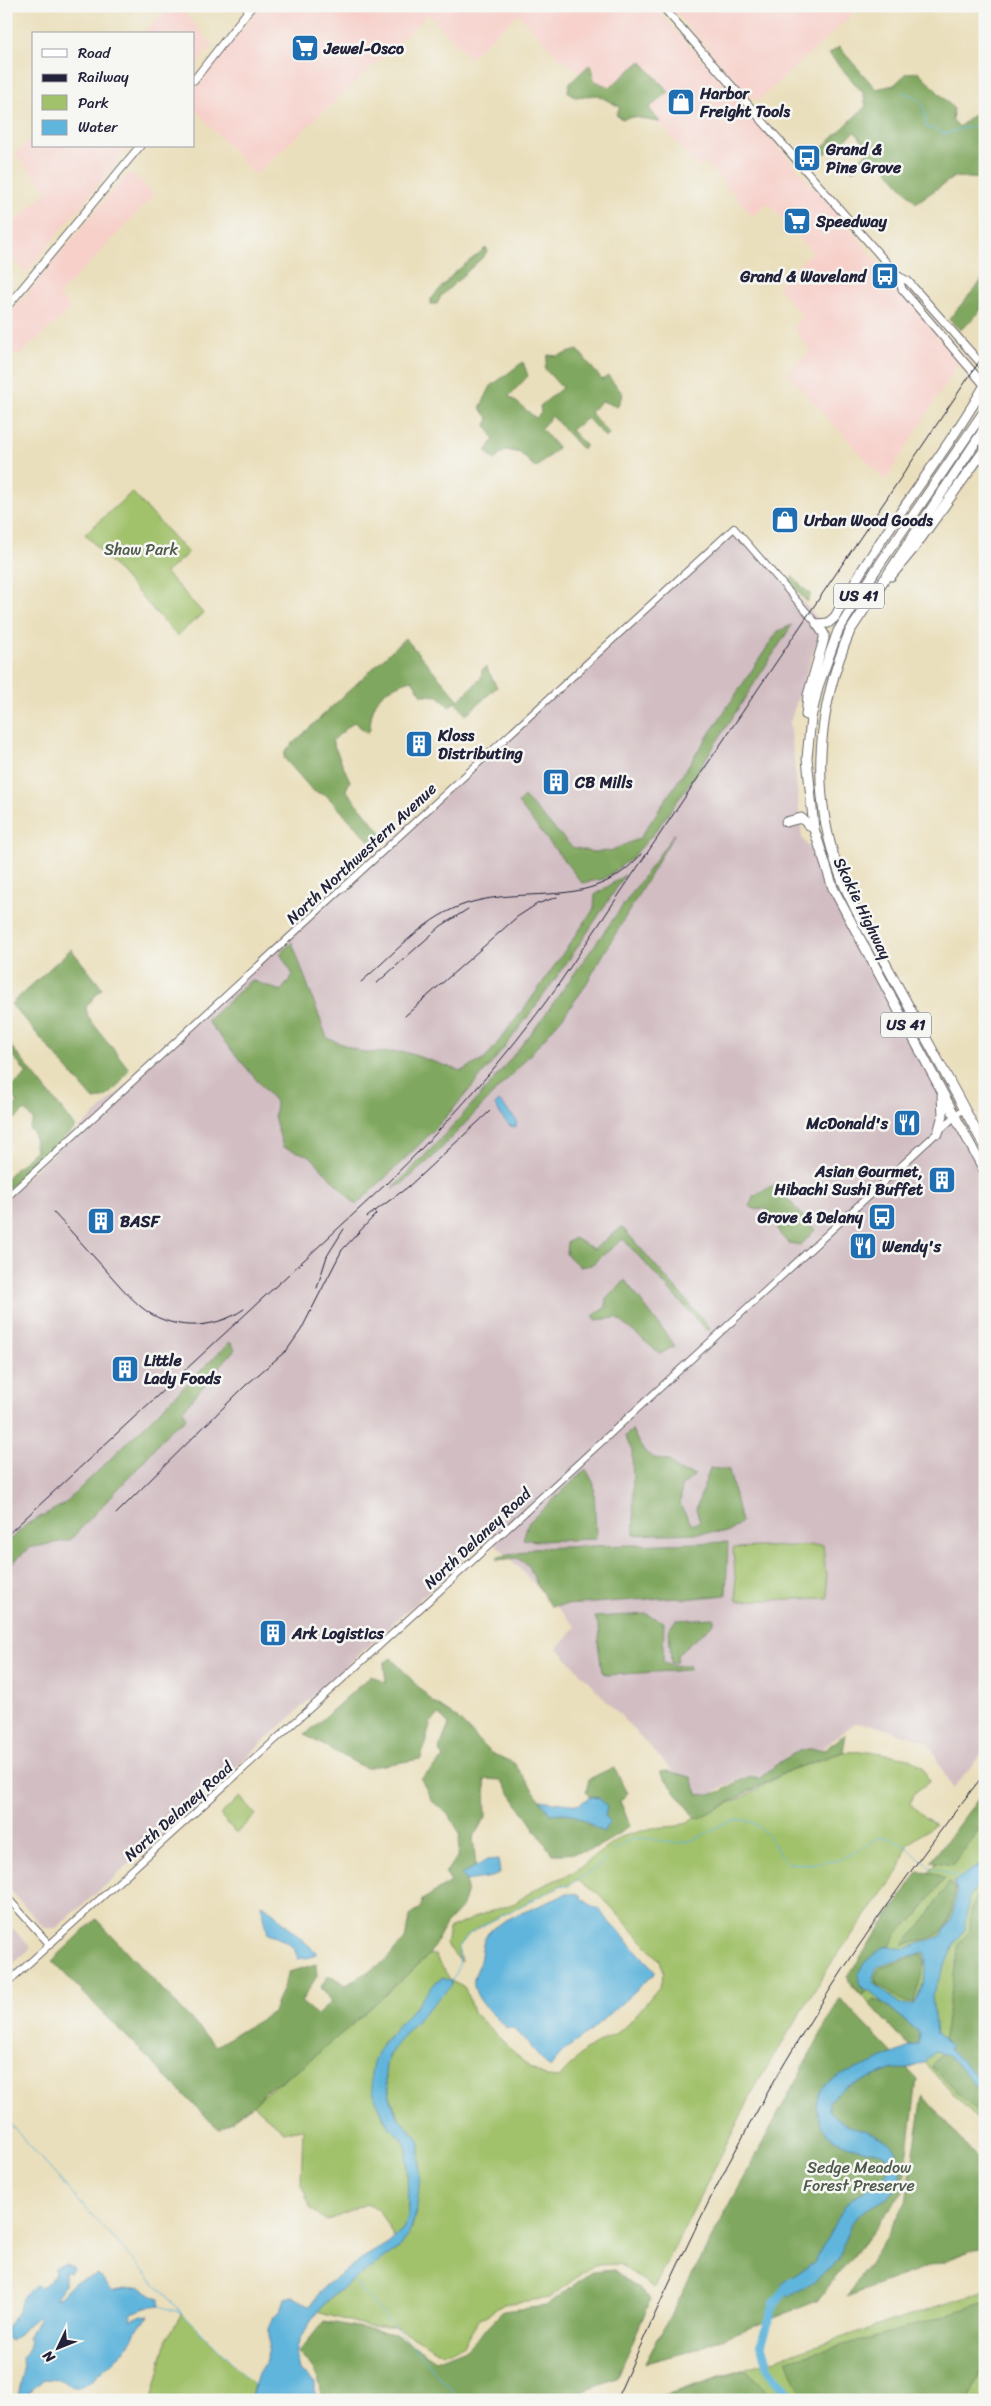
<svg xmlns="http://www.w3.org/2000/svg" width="991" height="2406" font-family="Sriracha,sans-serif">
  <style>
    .built { fill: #f7d0ca }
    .industrial { fill: #d2bec2 }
    .green { fill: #a1c16a; stroke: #627252 }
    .forest { fill: #80a75e; stroke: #51644c }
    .water { fill: #60b5dc; stroke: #416c8c; fill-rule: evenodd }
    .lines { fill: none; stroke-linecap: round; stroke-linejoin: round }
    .stream { stroke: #60b5dc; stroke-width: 1 }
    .river { stroke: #60b5dc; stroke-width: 9 }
    .secondary-casing { stroke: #686468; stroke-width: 8 }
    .primary-casing { stroke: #686468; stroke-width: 9 }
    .highway-casing { stroke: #686468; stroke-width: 11 }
    .secondary { stroke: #fff; stroke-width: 6 }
    .primary { stroke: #fff; stroke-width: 7 }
    .highway { stroke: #fff; stroke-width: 9 }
    .rail { stroke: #22223b; stroke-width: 1 }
    .labels { text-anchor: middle; stroke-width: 5; stroke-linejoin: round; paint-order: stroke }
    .shield { fill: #f6f6f2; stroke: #626272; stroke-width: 1 }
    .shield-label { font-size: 15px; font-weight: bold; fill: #22223b }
    .poi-label { font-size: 16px; font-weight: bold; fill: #22223b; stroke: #f6f6f2; text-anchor: start }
    .park-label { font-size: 16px; fill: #4e5a4b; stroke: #f6f6f2 }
    .street-label { font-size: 16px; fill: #22223b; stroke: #f6f6f2 }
  </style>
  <rect width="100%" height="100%" fill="#f6f6f2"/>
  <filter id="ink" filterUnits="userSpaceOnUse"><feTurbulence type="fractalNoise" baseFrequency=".02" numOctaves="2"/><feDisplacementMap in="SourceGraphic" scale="10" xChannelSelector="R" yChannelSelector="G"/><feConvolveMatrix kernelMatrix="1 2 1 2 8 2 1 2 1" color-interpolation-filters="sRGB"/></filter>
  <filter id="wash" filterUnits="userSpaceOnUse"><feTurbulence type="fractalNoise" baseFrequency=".0096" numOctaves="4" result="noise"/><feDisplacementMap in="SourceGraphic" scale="20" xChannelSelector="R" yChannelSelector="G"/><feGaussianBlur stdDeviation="1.12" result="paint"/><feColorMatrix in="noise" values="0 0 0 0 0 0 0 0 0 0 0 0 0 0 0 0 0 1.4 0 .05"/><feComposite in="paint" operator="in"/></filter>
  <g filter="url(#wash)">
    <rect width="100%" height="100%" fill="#eadfbc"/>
    <g class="built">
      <path d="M171,6H179L213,45L194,68V34H142Z"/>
      <path d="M261,6H654L841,218L959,363L885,481L787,373L811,351L793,327L803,317L777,286L812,252L768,203L753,216L705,162L698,168L664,128L558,57L518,14L469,58L429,14L255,175L194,109V91Z"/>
      <path d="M846,6L853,14L759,100L751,98L671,7Z"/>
      <path d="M34,136V146H130L26,273L6,252V230L48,191L15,154Z"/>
      <path d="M130,174L137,176L154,195L59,295L71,309L18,356L6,343V319L124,177Z"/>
    </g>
    <g class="industrial">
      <path d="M734,528L823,624L790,722L802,838L828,875L985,1172V1750L952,1789L928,1742L876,1726L855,1723L823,1748L786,1756L764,1779L744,1777L699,1799L557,1648L576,1627L486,1534L447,1574L122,1871L56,1928H44L6,1885V1196Z"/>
      <path d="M6,1921L31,1948L6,1970Z"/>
    </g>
    <g class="green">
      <path d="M132,492L188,553L166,573L203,613L177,636L85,534Z"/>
      <path d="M823,1545L828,1598L737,1601L733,1548Z"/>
      <path d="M870,1751L909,1758L923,1767L929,1782L913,1794L910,1803L924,1817L935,1824L907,1845L899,1871L830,1965L758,2082L654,2288L619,2264L593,2265L549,2298L504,2304L479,2320L463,2345L443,2354L397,2327H371L317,2312L334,2294L412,2228L417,2202L420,2162L413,2132C400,2123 396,2112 391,2098C388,2088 384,2074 386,2064C391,2041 434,2004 452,1985L451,1981L407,2016L382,2043L373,2089L384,2119L404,2141L407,2148L408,2218L403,2229L394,2237L378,2209L366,2204L327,2221L311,2209L301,2184L303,2129L284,2132L253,2105C270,2087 291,2076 310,2060C350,2026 390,1991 429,1955H435L451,1981L465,1988L473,2012L530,2068L547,2077L559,2078L585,2050L620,2031L635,2016L660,1986L664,1971L659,1959L600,1895L577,1880L568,1886L562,1885L487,1923L469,1934L458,1948L461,1962L446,1944L449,1929L480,1915L515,1903L535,1889L572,1873L621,1837L652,1828L678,1826L745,1796L790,1770L843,1752Z"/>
      <path d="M240,1797L256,1815L236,1833L220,1815Z"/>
      <path d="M985,1798V2128L847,1980Z"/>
      <path d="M985,2291V2400H649Z"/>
      <path d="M182,2313L254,2385L250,2400H152L167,2339Z"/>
    </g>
    <g class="forest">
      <path d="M839,47L876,89L894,85L907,73L919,72L954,109L952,119L959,127L985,105V131L977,137L985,147V179L954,177L916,203L878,159L869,158L853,171L851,169L869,149L855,132L825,154L821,149L866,106L863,93L829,54Z"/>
      <path d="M641,61L669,92L649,108L660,122C643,121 638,114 622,119L616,115L620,107L597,95L575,97L568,92L569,84L590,64C596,82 589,79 610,87Z"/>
      <path d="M486,248L488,250L483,257L441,296L437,304H431V299L454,273Z"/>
      <path d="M985,269C985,304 989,307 960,330L949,319L982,280Z"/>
      <path d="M578,350L602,380L608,376L623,394L617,407L602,401L590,412L609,434L606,438L587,418L571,430L586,446L582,449L552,416L541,428L558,448L536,468L520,453L506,450L494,460L486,452L494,439L486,425L489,419L480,408L491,386L523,362L528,376L509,396L536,418L541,413L540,406L562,388L545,369L548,355L557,356Z"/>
      <path d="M792,576L811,595L807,602L790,583Z"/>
      <path d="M792,625L690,783L658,828L633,857L604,879L582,883L518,803L524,797L572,847L593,852L610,851L640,838L778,631Z"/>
      <path d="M405,638L459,700L481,678L482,670L486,667L497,687L466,715L455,702L449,707L439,696L422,695L412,680C383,688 371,699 370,730L367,733L354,722L332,741L350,781L346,790L385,837L375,847L327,796L313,791L284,758L285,751Z"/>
      <path d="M674,834L582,991L562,1018L519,1067L434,1156L402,1184L393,1188L438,1142L492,1082L539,1023Z"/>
      <path d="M625,875C576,951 525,1026 465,1095C432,1135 393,1170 356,1205L310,1156L283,1147L274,1117L276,1103L207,1021L251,980L281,991L293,975L280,953L292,942L327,1038L364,1053L405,1052L461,1071L485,1059L529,1002L594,909L595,895Z"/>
      <path d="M71,949L102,988L86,1007L88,1017L129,1069C119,1084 113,1098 94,1100L11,1004Z"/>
      <path d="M6,1040L76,1127L7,1190L6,1178L36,1150L33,1132L29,1129L33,1120L25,1110L6,1127V1112L18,1103L6,1085V1075L13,1086L27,1074L6,1047Z"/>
      <path d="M775,1184L815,1230L801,1245L788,1243L780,1234L775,1221L764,1208L754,1209L750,1206L753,1196Z"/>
      <path d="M622,1227L711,1329L706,1330L623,1239L591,1265L580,1267L566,1254L567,1242L574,1238L594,1249Z"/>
      <path d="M625,1280L675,1346L660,1354L617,1318L595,1320L593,1316L606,1307V1299Z"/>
      <path d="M230,1342L235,1349L183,1410L186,1419L169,1431L136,1470L70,1540L29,1548L6,1569V1543L27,1524L64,1504Z"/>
      <path d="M632,1430C642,1450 646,1459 670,1461L678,1471L695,1475L682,1486L680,1505L692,1525L700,1521L696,1509L710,1468L729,1470L741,1522L729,1532L634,1535L632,1451L625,1436Z"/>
      <path d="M586,1469L594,1484L596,1539L536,1541L523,1539L528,1523Z"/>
      <path d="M728,1542L726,1595L685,1599L677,1597L551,1606L537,1585L529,1566L517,1558L497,1560L498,1557L524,1552L532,1548Z"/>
      <path d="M647,1614L664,1622L663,1662L669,1665L690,1666L689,1670L607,1675L602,1672L598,1643L600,1632L595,1617Z"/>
      <path d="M714,1618V1623L677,1655L678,1662L671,1663L669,1628L676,1620Z"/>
      <path d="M391,1658L433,1702L457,1718L491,1753L514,1763L551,1815C565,1811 579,1813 589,1825L610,1821L605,1816L599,1798L591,1797L586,1792L589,1779C598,1775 605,1770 614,1768L628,1793L620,1801L630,1825C602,1847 588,1855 552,1854L501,1780L485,1779L486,1817L473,1837L476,1866L462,1875L466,1881L467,1890L462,1907L446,1924L429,1955L347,2029L298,2070L268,2089L253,2105L219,2130L52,1961L96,1919L216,2046L273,2012L289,1972L316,1964L317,1976L301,2002L317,2015L331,2002L321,1987L329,1975L346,1985L384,1962L405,1939L410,1916L421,1908L422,1900L451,1882L445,1873L458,1856L460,1834L450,1816L432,1801L421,1779L444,1758L439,1749L449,1725L439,1715L431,1722L421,1759L365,1768L305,1735L371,1675L386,1683L384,1663Z"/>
      <path d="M846,1734L843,1752L790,1770L697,1819L660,1772L667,1771L691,1777L699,1795C705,1794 713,1794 719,1792C734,1786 742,1774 759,1779C777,1764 799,1743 824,1750Z"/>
      <path d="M985,1790V1823L952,1865L931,1861Z"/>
      <path d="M918,1872L934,1873L944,1879L916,1917L898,1932L890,1946L882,1948L860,1986L866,1992L862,1995L847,1977Z"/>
      <path d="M985,1882V2120L931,2066L941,2055L959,1943L970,1931L971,1909Z"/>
      <path d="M949,1883L956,1888C952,1900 952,1917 946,1927C938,1939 914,1942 902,1945L922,1924Z"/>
      <path d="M922,1954L925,1963L913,2003C896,2001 892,1992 877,1984L875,1977L879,1969Z"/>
      <path d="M840,1998L917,2079L903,2192L817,2301L691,2351L645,2363Z"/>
      <path d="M873,1999L884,2003L919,2032L918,2045L909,2046L870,2005Z"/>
      <path d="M923,2096L985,2167V2246L846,2297L885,2240L906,2202Z"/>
      <path d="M614,2270L651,2299L617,2378L557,2400H319C326,2381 310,2365 298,2353L324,2321L395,2334L436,2361L466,2349L503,2311L546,2306L591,2272Z"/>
      <path d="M985,2302V2361L969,2400H804L787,2360L910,2327Z"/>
      <path d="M746,2369L775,2400H655Z"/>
    </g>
    <g class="water">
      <path d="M499,1101L517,1121L516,1127L510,1126L504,1120L495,1105Z"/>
      <path d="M591,1797L599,1798L607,1807L605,1816L610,1821L603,1832C583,1822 575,1808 551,1815L540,1800L578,1805Z"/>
      <path d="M498,1859L500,1873L491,1877L466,1881L461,1875L487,1860Z"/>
      <path d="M985,1861V1877L969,1897L964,1929L955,1942L932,1995L936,2034L950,2045L949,2049L984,2083L985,2096L948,2055L935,2051L925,2062L908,2069H893L845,2087L829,2101V2111C845,2132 881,2127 896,2151C900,2157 900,2165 900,2173C899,2204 874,2198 858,2216C844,2230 846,2249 838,2260C830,2270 800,2292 789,2296L781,2284L814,2263L845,2205L855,2196L884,2177L890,2167L886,2155C869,2148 851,2150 835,2139C825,2133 821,2126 818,2115C807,2078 855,2072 879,2060C892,2054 904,2049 918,2044L919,2032L871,1992L860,1986L858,1974L865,1962L882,1948L890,1946L904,1949L941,1936L951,1921L953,1913L957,1891L954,1882ZM924,1952C930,1970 923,1989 913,2005L900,2004L875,1984L873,1977L877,1967Z"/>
      <path d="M567,1893L579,1894L582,1899L599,1910L656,1972L591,2031L563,2051L550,2068L514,2028H507C495,2016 471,1998 474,1979C475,1973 479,1967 480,1961C482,1951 482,1940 489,1932C502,1917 547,1905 567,1893Z"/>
      <path d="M261,1904L267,1907L317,1953L311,1957L298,1959C295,1944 282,1939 268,1934Z"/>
      <path d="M443,1978L451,1981L452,1985C435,2003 391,2041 386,2065C383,2078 391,2101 396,2113C402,2126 415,2131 420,2143C419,2177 423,2224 397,2250L334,2294L317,2312L299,2340L296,2355L299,2371L315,2382V2400H250L258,2374L265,2363L269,2349V2329L274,2316L281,2311L285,2298L292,2296L310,2306L325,2286L361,2259L388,2243L403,2229L408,2218L407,2148C402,2136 389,2129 384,2118C360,2071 371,2054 404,2019C415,2007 426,1994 437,1981Z"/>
      <path d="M65,2264L74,2268L70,2273L64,2272V2286L55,2299L60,2297L75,2282L98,2275L113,2291L140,2287L160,2299V2306L145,2308L132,2313L130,2320L141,2315L149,2316L135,2332L130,2345L90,2382L79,2387L69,2385L62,2380L44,2379L25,2396H18L23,2374L22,2357L27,2352L30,2341L28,2338L38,2318L36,2316L12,2341L8,2339L6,2327C10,2322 16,2316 18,2311C22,2298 25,2293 36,2285L41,2287L49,2282L55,2273L54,2268Z"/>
    </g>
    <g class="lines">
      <g class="stream">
        <path d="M902,92C923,99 925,106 926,126L929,129L933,128L944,134L963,128L985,125"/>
        <path d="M451,1981C460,1970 461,1962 458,1948L469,1934L487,1923L562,1885L568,1886C579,1879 590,1872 600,1864C609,1857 616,1848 626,1842C646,1831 666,1847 686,1842C710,1836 729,1811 753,1823C770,1831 775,1850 787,1863C818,1865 833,1864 861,1849C871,1844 876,1834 888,1838C912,1844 913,1859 932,1867C940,1871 951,1874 960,1878"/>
        <path d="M6,2119L68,2189L182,2313L254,2385"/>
        <path d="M353,2281L461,2400"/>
        <path d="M160,2306L181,2313"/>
      </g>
      <path class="river" d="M792,2281L774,2304L761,2345L768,2369L793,2400"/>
    </g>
  </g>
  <g filter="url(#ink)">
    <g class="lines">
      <g class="secondary-casing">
        <g id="secondary">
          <path d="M6,1198L734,528L817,624"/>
          <path d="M6,1896L50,1945"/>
          <path d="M6,1984L445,1586L964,1108"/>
        </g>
      </g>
      <g class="primary-casing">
        <g id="primary">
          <path d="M662,6L898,276L902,289L985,386"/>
          <path d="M194,80L252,6"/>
          <path d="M898,276L908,281L985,368"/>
          <path d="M6,308L140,146"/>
        </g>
      </g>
      <g class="highway-casing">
        <g id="highway">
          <path d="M985,410L875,571L838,631L818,687L811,718L807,758L814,829L833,888L985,1172"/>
          <path d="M985,428L850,631C818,706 810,788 837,866C851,907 875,943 895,981C925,1036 955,1092 985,1147"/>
          <path d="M891,576L914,548L985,449"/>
          <path d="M817,624L828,623L835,617C878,535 939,465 985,385"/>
          <path d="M806,715L808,695L824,639V634L817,624"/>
          <path d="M786,822L801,818L814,829"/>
          <path d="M938,1133L943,1115L942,1096"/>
        </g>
      </g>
      <use href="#secondary" class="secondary"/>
      <use href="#primary" class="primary"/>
      <use href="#highway" class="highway"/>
      <g class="rail">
        <path d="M361,982C392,956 422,920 460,906C524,882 591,914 641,854"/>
        <path d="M377,983L441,926L468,909"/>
        <path d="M405,1016L517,917L537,904L557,897"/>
        <path d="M53,1212C70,1230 86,1248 103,1267C115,1280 126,1294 140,1306C169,1331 213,1331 244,1309"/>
        <path d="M367,1217L408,1187L490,1111"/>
        <path d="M317,1288L327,1256L344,1229"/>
        <path d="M116,1514L245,1386L287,1350L301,1330L342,1250L376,1214"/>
        <path d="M6,1536L385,1185C448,1124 505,1059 556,988L985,353"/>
        <path d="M616,2400C657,2309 698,2218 746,2131C815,2005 896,1886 985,1773"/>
      </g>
    </g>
  </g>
  <defs>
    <g id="supermarket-square" transform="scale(1.4375)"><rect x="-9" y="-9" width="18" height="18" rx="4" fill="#1f6fb2" stroke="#f6f6f2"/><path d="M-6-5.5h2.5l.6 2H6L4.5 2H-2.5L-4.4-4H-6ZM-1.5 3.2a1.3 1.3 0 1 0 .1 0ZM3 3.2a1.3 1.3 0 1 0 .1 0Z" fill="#fff"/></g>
    <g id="shop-square" transform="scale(1.4375)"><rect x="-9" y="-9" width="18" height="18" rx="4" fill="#1f6fb2" stroke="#f6f6f2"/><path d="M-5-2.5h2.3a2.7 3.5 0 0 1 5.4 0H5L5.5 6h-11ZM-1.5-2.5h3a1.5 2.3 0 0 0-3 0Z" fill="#fff"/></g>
    <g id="bus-square" transform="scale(1.4375)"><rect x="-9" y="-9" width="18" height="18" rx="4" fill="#1f6fb2" stroke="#f6f6f2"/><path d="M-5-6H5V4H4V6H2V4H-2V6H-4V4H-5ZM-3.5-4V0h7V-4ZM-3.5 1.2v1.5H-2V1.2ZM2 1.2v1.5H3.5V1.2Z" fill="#fff"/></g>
    <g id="building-square" transform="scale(1.4375)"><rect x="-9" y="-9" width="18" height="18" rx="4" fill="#1f6fb2" stroke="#f6f6f2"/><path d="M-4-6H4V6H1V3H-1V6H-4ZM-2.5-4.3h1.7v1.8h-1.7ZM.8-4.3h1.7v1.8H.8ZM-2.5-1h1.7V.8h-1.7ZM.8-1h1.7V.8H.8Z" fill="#fff"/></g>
    <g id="restaurant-square" transform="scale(1.4375)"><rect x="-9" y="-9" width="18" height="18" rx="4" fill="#1f6fb2" stroke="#f6f6f2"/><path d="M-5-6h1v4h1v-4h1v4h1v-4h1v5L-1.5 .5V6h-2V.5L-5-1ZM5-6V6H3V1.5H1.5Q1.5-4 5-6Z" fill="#fff"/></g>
  </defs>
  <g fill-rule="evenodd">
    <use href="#supermarket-square" x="305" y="48"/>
    <use href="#shop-square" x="681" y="102"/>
    <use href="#bus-square" x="807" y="158"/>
    <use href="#supermarket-square" x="797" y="221"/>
    <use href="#bus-square" x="885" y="276"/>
    <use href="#shop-square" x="785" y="520"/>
    <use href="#building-square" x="419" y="744"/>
    <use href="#building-square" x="556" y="782"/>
    <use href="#restaurant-square" x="907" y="1123"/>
    <use href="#building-square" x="942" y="1180"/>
    <use href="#bus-square" x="882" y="1217"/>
    <use href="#building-square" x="101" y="1221"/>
    <use href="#restaurant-square" x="863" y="1246"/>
    <use href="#building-square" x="125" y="1369"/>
    <use href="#building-square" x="273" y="1633"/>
  </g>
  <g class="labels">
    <g class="shield">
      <rect x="834" y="583.5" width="50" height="25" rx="4"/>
      <rect x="881" y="1012.5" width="50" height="25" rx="4"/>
    </g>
    <g class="shield-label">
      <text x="859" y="601">US 41</text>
      <text x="906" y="1030">US 41</text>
    </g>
    <g class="poi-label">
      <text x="324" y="54">Jewel-Osco</text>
      <text x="700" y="99">Harbor<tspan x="700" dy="18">Freight Tools</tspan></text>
      <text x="826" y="155">Grand &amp;<tspan x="826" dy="18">Pine Grove</tspan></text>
      <text x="816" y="227">Speedway</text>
      <text x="866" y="282" text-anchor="end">Grand &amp; Waveland</text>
      <text x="804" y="526">Urban Wood Goods</text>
      <text x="438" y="741">Kloss<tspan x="438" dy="18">Distributing</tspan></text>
      <text x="575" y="788">CB Mills</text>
      <text x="888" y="1129" text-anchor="end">McDonald's</text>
      <text x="923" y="1177" text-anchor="end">Asian Gourmet,<tspan x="923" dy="18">Hibachi Sushi Buffet</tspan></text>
      <text x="863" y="1223" text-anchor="end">Grove &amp; Delany</text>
      <text x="120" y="1227">BASF</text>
      <text x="882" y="1252">Wendy's</text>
      <text x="144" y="1366">Little<tspan x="144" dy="18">Lady Foods</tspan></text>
      <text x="292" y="1639">Ark Logistics</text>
    </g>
    <g class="park-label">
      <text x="141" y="555">Shaw Park</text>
      <text x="859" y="2173">Sedge Meadow<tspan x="859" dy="18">Forest Preserve</tspan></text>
    </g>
    <g class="street-label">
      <text transform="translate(361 853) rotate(-43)" y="6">North Northwestern Avenue</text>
      <text transform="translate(863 908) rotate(64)" y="6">Skokie Highway</text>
      <text transform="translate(477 1538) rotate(-43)" y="6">North Delaney Road</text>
      <text transform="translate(178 1811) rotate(-42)" y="6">North Delaney Road</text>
    </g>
  </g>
  <rect width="991" height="2406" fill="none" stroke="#f6f6f2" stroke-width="25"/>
  <rect x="32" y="32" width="162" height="115" fill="#f6f6f2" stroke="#a1a1a9"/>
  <rect x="42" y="49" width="25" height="8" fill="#ffffff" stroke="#a1a1a9"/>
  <text x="78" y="58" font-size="15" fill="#22223b">Road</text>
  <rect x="42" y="74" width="25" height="8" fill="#22223b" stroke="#a1a1a9"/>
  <text x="78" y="82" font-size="15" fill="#22223b">Railway</text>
  <rect x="42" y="95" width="25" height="15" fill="#a1c16a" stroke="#a1a1a9"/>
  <text x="78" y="108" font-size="15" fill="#22223b">Park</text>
  <rect x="42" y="120" width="25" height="15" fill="#60b5dc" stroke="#a1a1a9"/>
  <text x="78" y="132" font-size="15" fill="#22223b">Water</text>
  <g transform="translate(58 2348) rotate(227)" stroke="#f6f6f2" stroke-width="4" paint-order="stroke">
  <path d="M0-4L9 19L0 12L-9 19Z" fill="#22223b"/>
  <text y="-8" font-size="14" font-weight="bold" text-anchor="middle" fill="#22223b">N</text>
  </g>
</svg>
